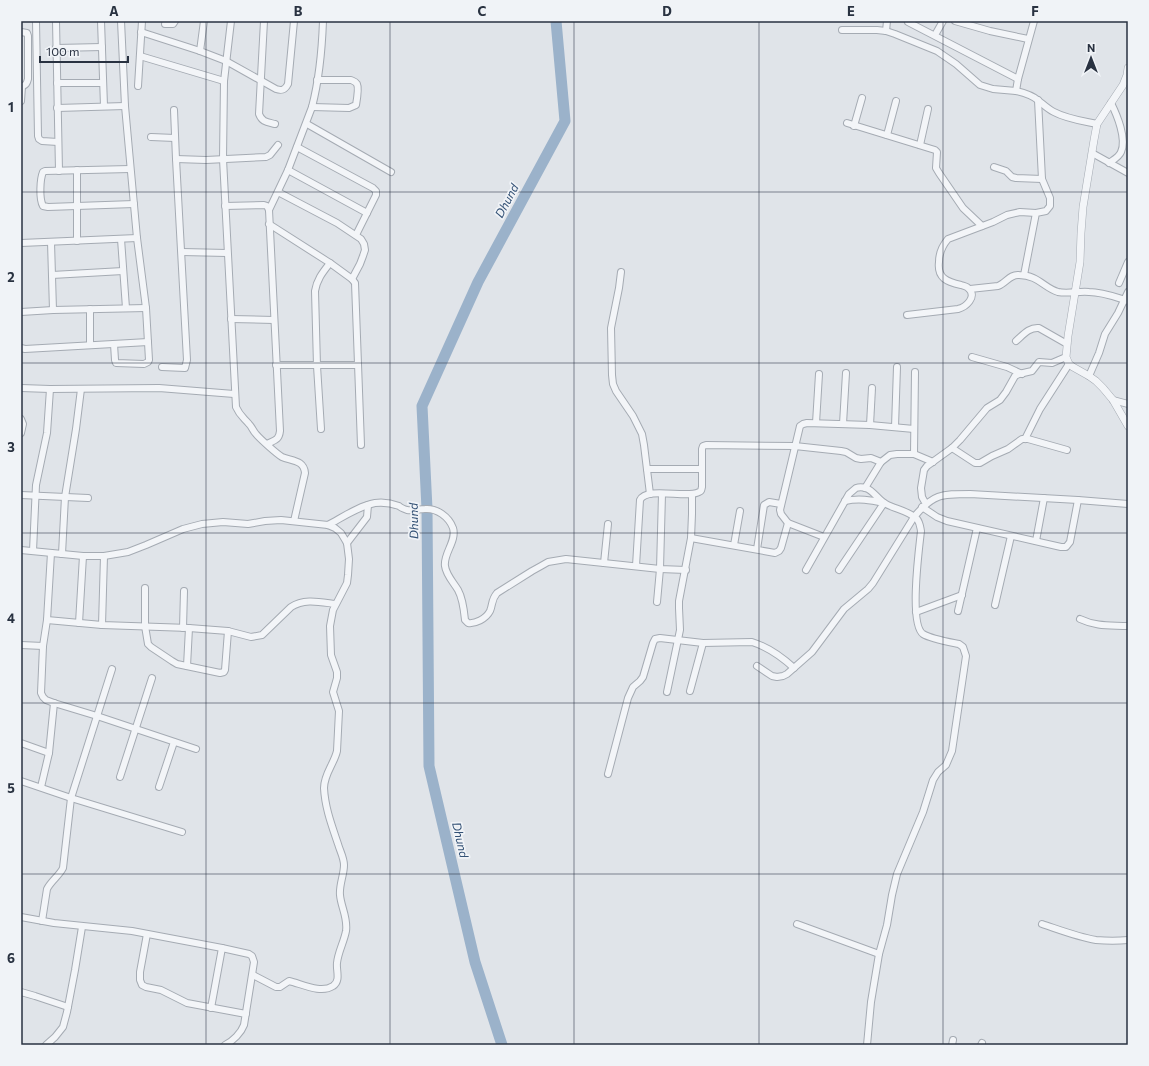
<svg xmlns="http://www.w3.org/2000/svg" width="1149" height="1066" font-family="Commissioner,sans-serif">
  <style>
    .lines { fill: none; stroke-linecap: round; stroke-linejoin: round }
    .river { stroke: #9bb2ca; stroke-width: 11 }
    .minor-casing { stroke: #a5abb3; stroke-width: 8 }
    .tertiary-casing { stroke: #a5abb3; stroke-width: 8 }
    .minor { stroke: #f3f5f8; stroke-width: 6 }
    .tertiary { stroke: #f3f5f8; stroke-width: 7 }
    .grid { fill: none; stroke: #293241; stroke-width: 1; stroke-opacity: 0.55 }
    .labels { text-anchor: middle; stroke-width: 3.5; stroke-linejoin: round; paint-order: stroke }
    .water-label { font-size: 12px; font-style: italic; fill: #335175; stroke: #f0f3f7 }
    .neatline { fill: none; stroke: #293241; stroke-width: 1.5 }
    .grid-label { font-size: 13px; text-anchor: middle; font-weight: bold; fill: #293241 }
  </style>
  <rect width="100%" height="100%" fill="#e0e4e9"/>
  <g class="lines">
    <path class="river" d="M502,1045L475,962L429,766L427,509L422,406L478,282L565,121L556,21"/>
    <g class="minor-casing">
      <g id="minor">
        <path d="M36,21L38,136L39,139L42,141L58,142"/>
        <path d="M56,21L59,171"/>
        <path d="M101,21L104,106"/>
        <path d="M231,21L224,81L223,159L236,407C240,416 243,417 249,424C252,427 253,431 256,434C260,439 277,454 282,457C292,461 304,460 305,473L294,521"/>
        <path d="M264,21L259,114C262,122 267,122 275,124"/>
        <path d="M955,21L990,31L1028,39"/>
        <path d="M1034,21L1018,79L1016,91C1025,93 1032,95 1039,101C1044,105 1048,109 1054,112C1067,119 1083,121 1097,124"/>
        <path d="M908,22L1018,79"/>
        <path d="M165,24H173L175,21"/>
        <path d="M842,30H877L886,31L895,34L937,51L956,64L980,85L993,89L1016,91"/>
        <path d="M886,31L887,21"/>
        <path d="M21,32L27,33L28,36V79C27,83 26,86 21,86"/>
        <path d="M141,32L200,51L226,61L276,89C282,91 285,90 288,84L294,21"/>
        <path d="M935,35L943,21"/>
        <path d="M56,48L102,47"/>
        <path d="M200,51L204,21"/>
        <path d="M140,56L224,81"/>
        <path d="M57,83H103"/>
        <path d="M138,86L142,21"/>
        <path d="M21,101L22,86"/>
        <path d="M312,107L349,108L356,105C357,99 359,88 357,84C355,81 353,81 351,80H317"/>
        <path d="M57,108L125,106"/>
        <path d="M847,123L935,150L937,152L936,168L939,173L963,208L982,226"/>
        <path d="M307,124L391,172"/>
        <path d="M854,126L862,98"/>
        <path d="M887,135L896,101"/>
        <path d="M151,137L175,138"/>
        <path d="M920,145L928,109"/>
        <path d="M297,147L373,188L376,191V195L356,235"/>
        <path d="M1092,153L1128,173"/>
        <path d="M176,159L206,160L266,157L270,155L278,145"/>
        <path d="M1109,163C1113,160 1119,157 1121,152C1127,139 1117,115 1111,103"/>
        <path d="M994,167L1006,171L1012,177L1016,178L1042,179"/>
        <path d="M130,169L45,171L43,172C40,179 39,199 43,206L48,207L134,204"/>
        <path d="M77,170V241"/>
        <path d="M288,170L367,213"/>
        <path d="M278,192L337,223L361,239L364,244L365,250L363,256L360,264L352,279"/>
        <path d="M225,206L264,205L267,206L269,210L280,431C279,440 275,440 267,444"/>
        <path d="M269,210L288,170L312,107C319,80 322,49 323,21"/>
        <path d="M269,224L330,263L352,279L355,283L361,445"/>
        <path d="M121,239L126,308"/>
        <path d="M51,242L53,310"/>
        <path d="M21,243L137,238"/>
        <path d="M182,252L227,253"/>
        <path d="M621,272L619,288L611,328L612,375L613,384L616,391L633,416L642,434L644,445L650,494"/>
        <path d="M52,275L123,271"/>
        <path d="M1024,275L1036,213L1046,211L1050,206V198L1042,179L1038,100"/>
        <path d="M1119,283L1128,262"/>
        <path d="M970,289L998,286C1006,283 1010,274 1019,275C1038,275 1044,288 1058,292C1068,294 1079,291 1089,292C1103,292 1115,297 1128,301"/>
        <path d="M90,309V345"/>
        <path d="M21,312L53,310L146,308"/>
        <path d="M907,315L958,309C966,307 977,297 969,289C967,286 964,286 961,285C947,282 937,278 939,262C939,253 942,246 948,239L993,222L1007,215L1020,212L1036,213"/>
        <path d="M231,319L274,320"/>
        <path d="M1016,341C1023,335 1029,327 1039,328L1067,344"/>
        <path d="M114,344L115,360L116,363L144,364L148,362L149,360L146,308L137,238L125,106L121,21"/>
        <path d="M21,348L25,349L148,342"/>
        <path d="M972,357L1007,367L1022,374"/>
        <path d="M276,365H358"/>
        <path d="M162,367L185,368L187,360L176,159L174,110"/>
        <path d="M1089,376L1099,353L1105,334L1118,313L1128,292"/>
        <path d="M21,388L50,389L159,388L234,394"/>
        <path d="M1113,400L1128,404"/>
        <path d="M21,419L23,424L21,433"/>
        <path d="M816,423L819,374"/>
        <path d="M843,424L846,373"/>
        <path d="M870,425L872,388"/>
        <path d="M895,427L897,367"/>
        <path d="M321,429L317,366L315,291C317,279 323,272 330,263"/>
        <path d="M1025,439L1040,409L1069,364"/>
        <path d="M952,448L975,463H980L992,456L1008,449L1022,439H1028L1067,450"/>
        <path d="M914,454L915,372"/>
        <path d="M647,469H702"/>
        <path d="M865,488L881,462L890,455L897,454H914L933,462"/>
        <path d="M21,495L88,498"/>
        <path d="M926,504L922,497L921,488L924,470L927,466L952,448L960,440L987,408L1000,400L1006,392L1015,376L1019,374L1032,371L1039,362L1052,363L1066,357"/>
        <path d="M922,507L937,517L947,521L1061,547H1066L1070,542L1078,500"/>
        <path d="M328,525C343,517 359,506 375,503C383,502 391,503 399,506C401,508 404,509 407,510C413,511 419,509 425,509C437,508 449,517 453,528C457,541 443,554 445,566C446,575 454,583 458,590C463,599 464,610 465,620L468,623C475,624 486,619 490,611C493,604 491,600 497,593L532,571L541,566L548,562L566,559L660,569L686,570"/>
        <path d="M824,537L788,523L781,514L780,510L800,426L803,424L807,423L870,425L914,429"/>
        <path d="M691,538L775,553L779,551L781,548L788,523"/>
        <path d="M1036,541L1044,498"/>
        <path d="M347,543L367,517L368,505"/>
        <path d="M734,545L740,511"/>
        <path d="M757,549L764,505L769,502L781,504"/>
        <path d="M21,550L83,556H104L128,552L146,545L183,529L202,524L223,522L248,524L265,521L281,520L328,525L335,528L341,533L347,543L349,559L348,575L347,583L333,610L330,626L331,655L337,672V678L333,692L339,711L337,751C334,764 324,774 324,788C325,808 332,826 338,844C340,851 344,858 344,865C344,875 339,885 340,895C341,907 348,918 346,931C344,942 338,952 337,963C336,970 341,981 333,986C321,994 302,984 289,981L280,987H276L253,975"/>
        <path d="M33,551L36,485L47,433L50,389"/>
        <path d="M51,553L47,620L43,646L41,693L43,697L46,700L54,703L97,716L196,749"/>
        <path d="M62,554L65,497L76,429L81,389"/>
        <path d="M604,563L608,524"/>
        <path d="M636,566L640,500C647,486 687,499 699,492C702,491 701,490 702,487V449L703,446L706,445L795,446L841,451L846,452L856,458L861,459L871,458L881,462"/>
        <path d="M806,570L849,494L856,488C859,487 862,487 866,488C874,491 878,500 886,504C895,509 909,511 917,519C920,523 920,526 921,531C919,549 909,624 923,634C931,639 949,642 959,644L963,647L966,656L952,751L946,765L938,772L933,780L923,812L897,874L892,895L887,925L879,954L871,1002L867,1045"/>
        <path d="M839,570L884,503C870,500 859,498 845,501"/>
        <path d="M145,588V626L148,644L151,647L172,661L177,664L220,673L224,672L225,670L228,631"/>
        <path d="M657,602L660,569L662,494"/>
        <path d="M995,605L1011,536"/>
        <path d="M958,611L977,528"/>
        <path d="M916,612L962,595"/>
        <path d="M1080,619C1097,627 1110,625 1128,626"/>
        <path d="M47,620L102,625L189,628L228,631L251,637L262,635L291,607C304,598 320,602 335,604"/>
        <path d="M79,623L83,556"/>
        <path d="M102,625L104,556"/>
        <path d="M183,628L184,591"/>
        <path d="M21,645L43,646"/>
        <path d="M187,666L189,628"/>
        <path d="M757,666L772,676L777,677L783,676L787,674L812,652L844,609L868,589L873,583L914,517C933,494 941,494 970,494L1078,500L1128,504"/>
        <path d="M690,691L703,643"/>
        <path d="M667,692L680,630L679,608V601L691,538L692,514V494"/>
        <path d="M21,743L49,753"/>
        <path d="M608,774L628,698L633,687L640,681L643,677L653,643L655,639L660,638L703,643L752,642C768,647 782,657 794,668"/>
        <path d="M120,777L152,678"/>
        <path d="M21,781L71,798L182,832"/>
        <path d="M41,787L49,753L54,703"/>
        <path d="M159,787L174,742"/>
        <path d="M21,917L54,923L132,931L222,948L249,954L252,956L254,962L244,1025C241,1033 233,1041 225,1045"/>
        <path d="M42,921L47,889C51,881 59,876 63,868L71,798L112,669"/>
        <path d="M797,924L879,954"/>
        <path d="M1042,924C1060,930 1078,937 1096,940C1107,941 1118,941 1128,940"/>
        <path d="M147,934L140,972V980L142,985L146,987L161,990L187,1003L246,1014"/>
        <path d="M21,992L35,996L68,1007"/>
        <path d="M211,1008L222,948"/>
        <path d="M46,1045L55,1037L63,1027L67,1012L75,970L82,927"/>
        <path d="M952,1045L953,1040"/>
        <path d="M981,1045L982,1043"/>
      </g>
    </g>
    <g class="tertiary-casing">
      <path id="tertiary" d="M1128,68L1127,75L1123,85L1097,124L1094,140L1083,207L1081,233L1080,262L1068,336L1066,357L1069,364L1073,367L1089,376L1096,381L1103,388L1113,400L1128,426"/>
    </g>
    <use href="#minor" class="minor"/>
    <use href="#tertiary" class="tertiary"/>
  </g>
  <path class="grid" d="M206,21V1045M390,21V1045M574,21V1045M759,21V1045M943,21V1045M21,192H1128M21,363H1128M21,533H1128M21,703H1128M21,874H1128"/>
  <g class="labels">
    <g class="water-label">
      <text transform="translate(507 201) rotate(-62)" y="4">Dhund</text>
      <text transform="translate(414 521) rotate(-91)" y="4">Dhund</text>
      <text transform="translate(460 840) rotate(77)" y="4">Dhund</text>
    </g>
  </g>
  <rect width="1149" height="1066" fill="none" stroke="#f0f3f7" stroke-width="44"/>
  <g transform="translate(1091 58)" stroke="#f0f3f7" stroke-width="3" paint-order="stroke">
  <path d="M0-3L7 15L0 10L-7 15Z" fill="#293241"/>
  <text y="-6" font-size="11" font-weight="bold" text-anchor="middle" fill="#293241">N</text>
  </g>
  <path d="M40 56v6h88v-6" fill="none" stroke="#293241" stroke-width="2"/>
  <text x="46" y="56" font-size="12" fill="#293241" stroke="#f0f3f7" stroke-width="3" paint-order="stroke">100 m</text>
  <rect x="22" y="22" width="1105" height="1022" class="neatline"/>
  <g class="grid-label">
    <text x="114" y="16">A</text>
    <text x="298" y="16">B</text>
    <text x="482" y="16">C</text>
    <text x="667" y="16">D</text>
    <text x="851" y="16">E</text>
    <text x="1035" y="16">F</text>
    <text x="11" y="112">1</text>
    <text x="11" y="282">2</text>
    <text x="11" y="452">3</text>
    <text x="11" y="623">4</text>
    <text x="11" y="793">5</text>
    <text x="11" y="963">6</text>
  </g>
</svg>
